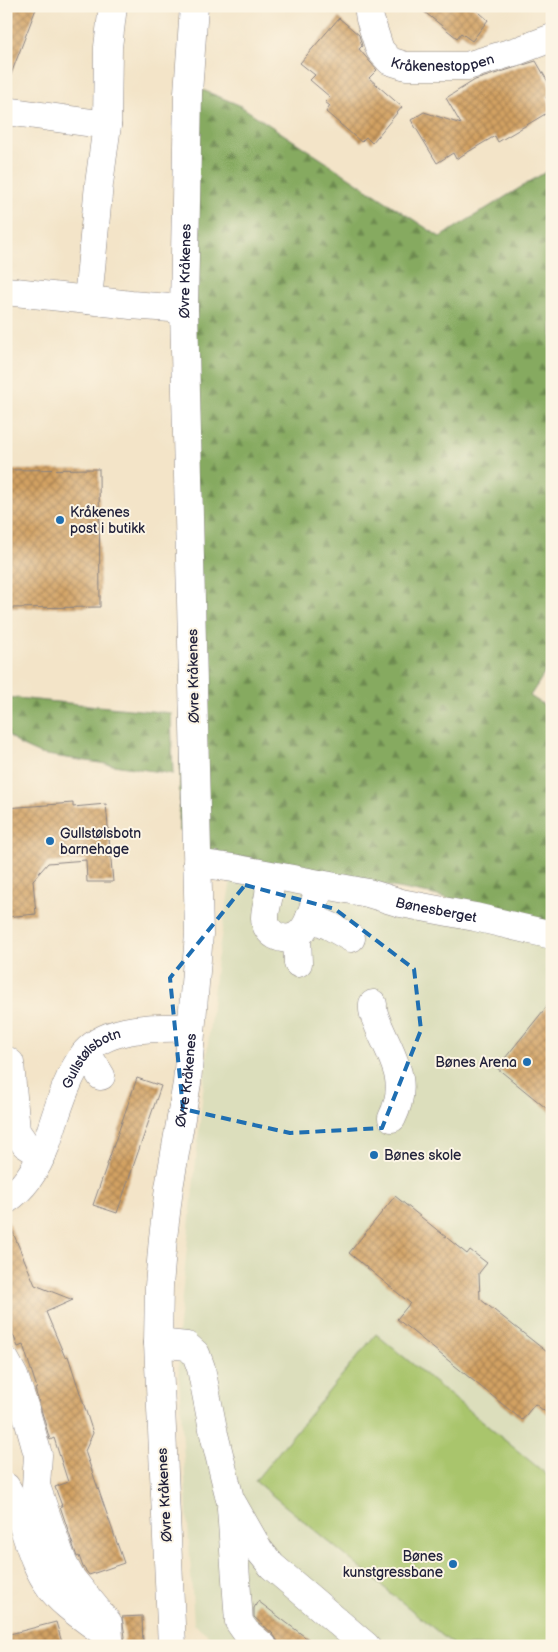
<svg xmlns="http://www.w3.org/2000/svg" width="558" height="1652" font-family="'Balsamiq Sans',sans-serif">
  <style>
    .built { fill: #dcdebc }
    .forest { fill: url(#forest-firs); stroke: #54664e }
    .park { fill: #a9c56c; stroke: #667454 }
    .building { fill: url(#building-cross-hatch) }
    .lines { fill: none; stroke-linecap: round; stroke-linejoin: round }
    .minor-casing { stroke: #8a8382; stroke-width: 29 }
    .major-casing { stroke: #8a8382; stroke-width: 29 }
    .minor { stroke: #fff; stroke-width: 28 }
    .major { stroke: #fff; stroke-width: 28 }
    .marked { fill: none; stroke: #1f6fb2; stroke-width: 4; stroke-dasharray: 10 6; stroke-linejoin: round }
    .poi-dot { fill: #1f6fb2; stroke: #fcf5e5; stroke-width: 2 }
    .labels { text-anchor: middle; stroke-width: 4; stroke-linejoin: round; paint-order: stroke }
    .street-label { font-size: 14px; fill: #22223b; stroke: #fcf5e5 }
    .poi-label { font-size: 14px; fill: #22223b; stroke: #fcf5e5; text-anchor: start }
  </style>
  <defs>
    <pattern id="forest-firs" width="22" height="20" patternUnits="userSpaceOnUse" patternTransform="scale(1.25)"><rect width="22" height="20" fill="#86aa60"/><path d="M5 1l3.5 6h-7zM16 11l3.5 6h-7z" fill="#6d8a50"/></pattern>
    <pattern id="building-cross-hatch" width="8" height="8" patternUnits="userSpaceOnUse" patternTransform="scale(1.25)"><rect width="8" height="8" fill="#d2a162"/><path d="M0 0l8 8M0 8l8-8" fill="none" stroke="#aa8352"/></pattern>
  </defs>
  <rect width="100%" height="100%" fill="#fcf5e5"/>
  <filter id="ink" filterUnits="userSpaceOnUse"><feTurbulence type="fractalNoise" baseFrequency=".02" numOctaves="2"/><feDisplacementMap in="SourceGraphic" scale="10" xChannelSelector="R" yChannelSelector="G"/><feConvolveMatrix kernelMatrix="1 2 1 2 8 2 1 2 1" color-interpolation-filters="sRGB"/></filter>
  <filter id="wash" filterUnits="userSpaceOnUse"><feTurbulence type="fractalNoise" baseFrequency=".0096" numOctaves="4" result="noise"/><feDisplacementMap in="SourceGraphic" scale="20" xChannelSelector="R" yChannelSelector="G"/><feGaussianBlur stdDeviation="1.12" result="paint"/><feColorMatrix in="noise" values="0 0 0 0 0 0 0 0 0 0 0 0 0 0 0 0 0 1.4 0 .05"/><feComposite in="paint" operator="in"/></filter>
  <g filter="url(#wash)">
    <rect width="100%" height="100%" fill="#f3e4c8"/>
    <path class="built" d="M233,868L552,936V1646H223L194,1624L177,1344L216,966Z"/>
    <g class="forest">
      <path d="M193,86L239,105L440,237L552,168V662L530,696L552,710V925L430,894L214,854L179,830Z"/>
      <path d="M6,697L171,713L173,774L40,754L20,745L6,733Z"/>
    </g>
    <path class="park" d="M376,1334L552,1479V1646H455L255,1481Z"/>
    <g id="blocks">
      <g class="building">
        <path d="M6,6H37L8,82H6Z"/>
        <path d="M417,6H472L488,20L472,41L461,33L457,38Z"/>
        <path d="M339,18L359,35L362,46L359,49L377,70L369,78L402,107L372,143L366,137L361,142L326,112L330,106L325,102L330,97L310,80L315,75L300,63Z"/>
        <path d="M536,61L552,89V94L546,97L552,106V110L498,142L495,136L456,159L453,153L437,163L411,120L424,112L461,124L446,98L475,80Z"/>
        <path d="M99,469L100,607L6,608V470Z"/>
        <path d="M73,803V807L106,804L113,882H87L86,860L48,863L33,880L36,914L6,917V808Z"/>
        <path d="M552,1000V1113L497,1068Z"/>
        <path d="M137,1078L161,1086L117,1213L93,1205Z"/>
        <path d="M395,1196L467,1254L470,1250L487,1263L479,1273L480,1299L552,1356V1417L535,1404L522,1420L397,1319L410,1303L349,1253Z"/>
        <path d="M6,1216L35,1285L73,1300L46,1312L65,1357L68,1356L93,1433L85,1451L124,1563L89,1575L83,1567L79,1556L77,1557L60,1506H62L55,1487L68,1482L54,1438L50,1440L35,1389L37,1388L23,1345L18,1347L6,1317Z"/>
        <path d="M258,1601L317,1646H281L273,1634L254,1617V1608Z"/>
        <path d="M142,1616L143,1646H122L125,1637L122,1617Z"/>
        <path d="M56,1622L63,1646H6V1635Z"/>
      </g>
    </g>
  </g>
  <g filter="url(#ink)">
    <use href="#blocks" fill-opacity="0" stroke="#8a8382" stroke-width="1"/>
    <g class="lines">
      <g class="minor-casing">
        <g id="minor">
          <path id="s1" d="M368,6L370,19L380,50L390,61L406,66H467L520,50L552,38"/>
          <path d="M6,111L107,125L108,47L113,6"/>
          <path d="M107,125L99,184L88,300L131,305L184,309"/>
          <path d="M6,291L88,300"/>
          <path id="s2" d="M197,863L233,868L368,893L401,903L475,917L552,935"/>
          <path d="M263,874C276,889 265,901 265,918C265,934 283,943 296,936C310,929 316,898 320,884"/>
          <path d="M310,917L330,926L351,938"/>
          <path d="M297,936L298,963"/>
          <path d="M373,1004C372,1013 376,1019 379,1027C393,1060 410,1082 392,1118"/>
          <path d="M86,1052L101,1076"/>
          <path d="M6,1060L10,1063L16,1131L25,1144L42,1155"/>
          <path id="s3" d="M6,1200C26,1187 38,1166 46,1145C56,1116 66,1077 85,1053C107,1026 159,1027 191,1028"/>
          <path d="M158,1343L187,1346L196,1354L201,1368L214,1434L230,1499L259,1550L272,1566L366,1646"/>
          <path d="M6,1361L14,1376L26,1412L38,1455L36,1486L63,1563L71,1578L108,1623L109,1638"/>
          <path d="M6,1487C25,1517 28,1558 50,1587C63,1605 83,1617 100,1630"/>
          <path d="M231,1508L239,1622L246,1632L263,1646"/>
        </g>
      </g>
      <g class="major-casing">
        <g id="major">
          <path id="s4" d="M172,1646L158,1343L159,1286L163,1238L169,1188L187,1083L199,934L184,309L188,93L194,6"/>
        </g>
      </g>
      <use href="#minor" class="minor"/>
      <use href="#major" class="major"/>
    </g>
  </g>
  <path class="marked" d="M245,885L335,909L414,969L421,1030L382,1128L290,1133L183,1109L170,978Z"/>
  <g class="poi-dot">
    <circle cx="60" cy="520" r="5"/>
    <circle cx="50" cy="841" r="5"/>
    <circle cx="527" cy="1062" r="5"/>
    <circle cx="374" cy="1155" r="5"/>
    <circle cx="453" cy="1564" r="5"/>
  </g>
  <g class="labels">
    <g class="street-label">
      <text dy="5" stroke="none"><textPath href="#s1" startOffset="114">Kråkenestoppen</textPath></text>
      <text dy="5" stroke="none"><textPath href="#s4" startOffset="1378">Øvre Kråkenes</textPath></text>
      <text transform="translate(193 676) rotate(-91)" y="5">Øvre Kråkenes</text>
      <text dy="5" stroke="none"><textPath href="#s2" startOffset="244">Bønesberget</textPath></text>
      <text dy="5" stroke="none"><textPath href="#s3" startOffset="170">Gullstølsbotn</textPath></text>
      <text dy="5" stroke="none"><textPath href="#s4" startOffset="568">Øvre Kråkenes</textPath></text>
      <text transform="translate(164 1495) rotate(-93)" y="5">Øvre Kråkenes</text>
    </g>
    <g class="poi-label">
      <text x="70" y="517">Kråkenes<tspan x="70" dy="16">post i butikk</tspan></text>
      <text x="60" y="838">Gullstølsbotn<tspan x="60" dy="16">barnehage</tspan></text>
      <text x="517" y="1067" text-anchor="end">Bønes Arena</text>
      <text x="384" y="1160">Bønes skole</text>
      <text x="443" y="1561" text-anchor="end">Bønes<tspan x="443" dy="16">kunstgressbane</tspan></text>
    </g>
  </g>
  <rect width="558" height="1652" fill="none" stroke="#fcf5e5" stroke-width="25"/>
</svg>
